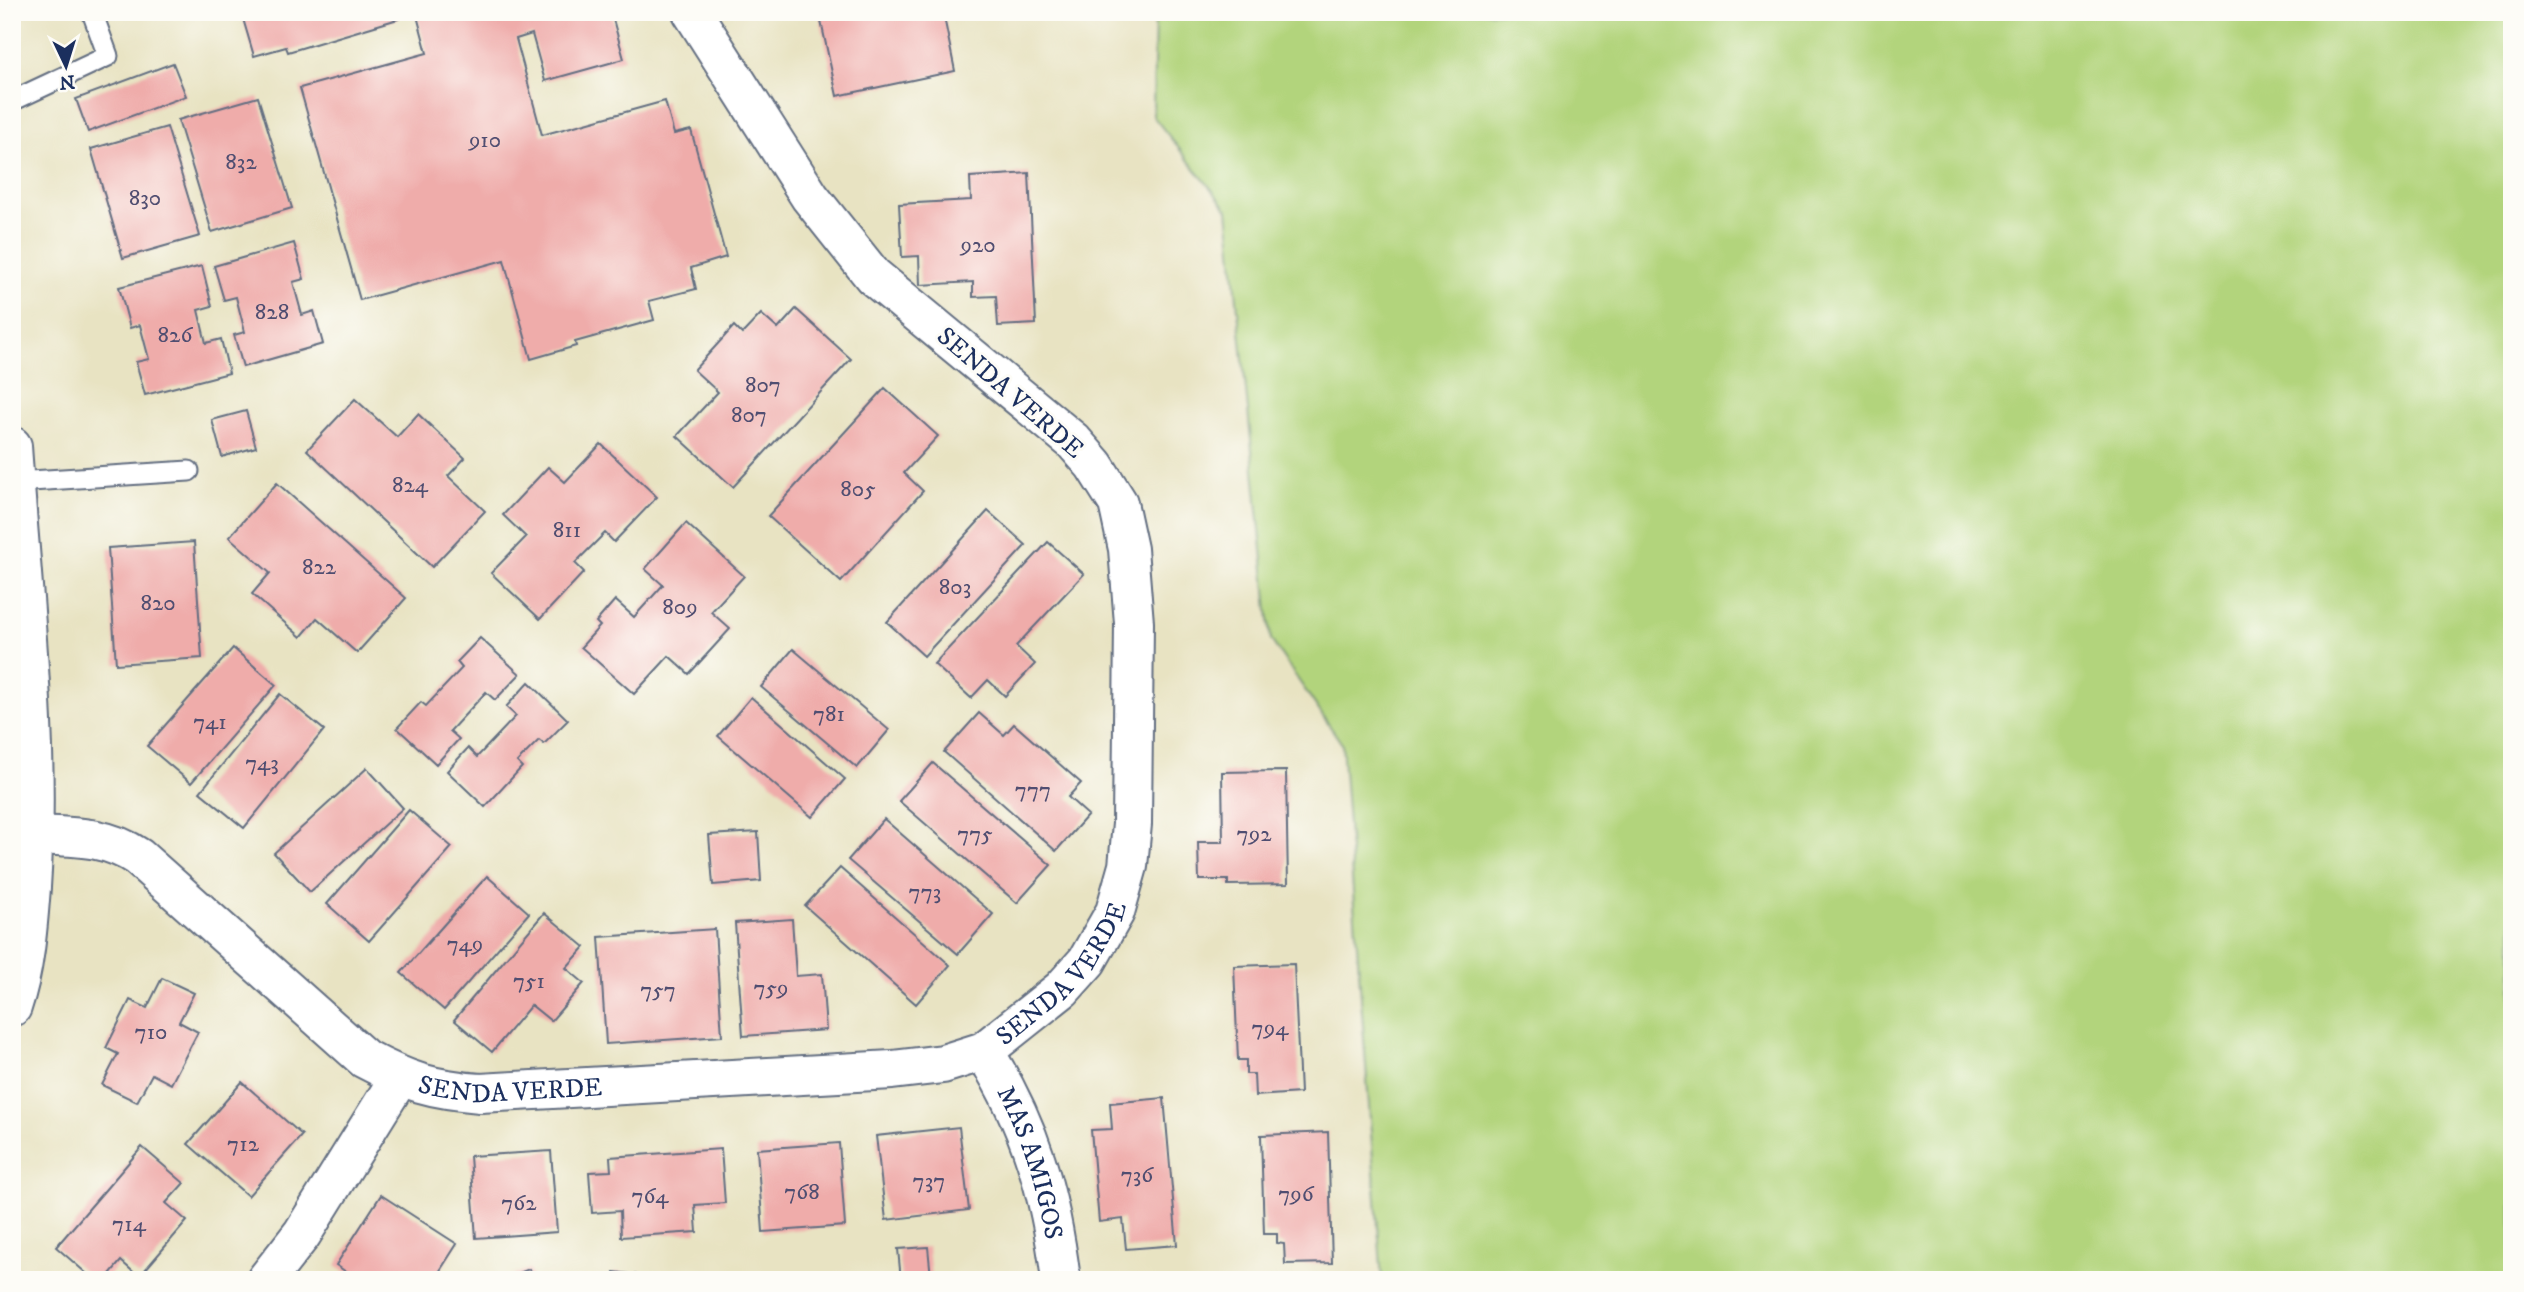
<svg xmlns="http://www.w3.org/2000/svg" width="2524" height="1292" font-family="'IM FELL DW Pica',serif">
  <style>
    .green { fill: #b2d47c; stroke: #66826d; stroke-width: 2 }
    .building { fill: #efacaa }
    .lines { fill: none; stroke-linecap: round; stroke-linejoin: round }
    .lane-casing { stroke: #636e81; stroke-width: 23 }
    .street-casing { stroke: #636e81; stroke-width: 42 }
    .lane { stroke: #fff; stroke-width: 19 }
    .street { stroke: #fff; stroke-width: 38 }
    .labels { text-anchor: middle; stroke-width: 6; stroke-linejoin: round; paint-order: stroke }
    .number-label { font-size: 23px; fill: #504e71 }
    .street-label { font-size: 26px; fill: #1b2f5e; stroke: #fdfcf7 }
  </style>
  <rect width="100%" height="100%" fill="#fdfcf7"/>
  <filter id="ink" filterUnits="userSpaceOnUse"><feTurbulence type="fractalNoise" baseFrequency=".0143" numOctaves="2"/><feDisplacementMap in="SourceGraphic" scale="14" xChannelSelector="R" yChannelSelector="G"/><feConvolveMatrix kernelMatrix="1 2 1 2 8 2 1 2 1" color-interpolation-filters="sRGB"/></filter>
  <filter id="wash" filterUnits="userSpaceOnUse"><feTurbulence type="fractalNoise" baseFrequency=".00686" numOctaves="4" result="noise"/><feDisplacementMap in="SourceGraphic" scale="28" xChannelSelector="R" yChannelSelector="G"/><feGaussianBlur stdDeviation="1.57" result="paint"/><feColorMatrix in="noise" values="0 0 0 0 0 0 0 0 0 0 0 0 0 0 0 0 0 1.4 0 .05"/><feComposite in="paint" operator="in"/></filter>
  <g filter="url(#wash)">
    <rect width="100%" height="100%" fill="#e8e3c2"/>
    <path class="green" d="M1155,12H2512V1280H1382L1342,744L1271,640L1228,210L1153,116Z"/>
    <g id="blocks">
      <g class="building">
        <path d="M241,12H396L398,19L288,52L286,47L254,56Z"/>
        <path d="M416,12H611L624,59L545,81L532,34L516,39L542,135L665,101L674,134L691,130L726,257L691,268L696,289L649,301L654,320L575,342L576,346L531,359L504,260L360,300L300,88L427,53Z"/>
        <path d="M819,12H943L955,71L837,96Z"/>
        <path d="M173,63L186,96L88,132L76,99Z"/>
        <path d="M258,97L292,208L212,232L178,120Z"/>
        <path d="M167,127L200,236L123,258L91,149Z"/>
        <path d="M1029,173L1036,324L998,326L996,296L973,297V282L920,285L919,256L902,257L899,204L971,200L970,177Z"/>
        <path d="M294,243L304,279L293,282L302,315L314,311L323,344L243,367L234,335L245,332L236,297L224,300L214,266Z"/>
        <path d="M202,266L212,306L198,310L206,343L221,339L229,373L145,395L136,362L149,359L140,325L130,328L119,287Z"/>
        <path d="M796,309L851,359L733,487L677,436L718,392L694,370L734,326L742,334L761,314L778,329Z"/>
        <path d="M885,388L938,436L904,473L923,491L841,582L768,516Z"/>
        <path d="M355,399L397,437L418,414L465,458L448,476L485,511L432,567L307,450Z"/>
        <path d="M246,411L256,447L222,457L212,420Z"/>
        <path d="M601,444L657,497L614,542L605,533L575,563L584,572L540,619L491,573L526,537L503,515L548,467L565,482Z"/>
        <path d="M277,483L406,598L357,653L317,618L301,637L252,594L270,573L229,537Z"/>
        <path d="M988,511L1026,545L924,656L887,622Z"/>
        <path d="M686,523L744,576L711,612L730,629L689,674L669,656L634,694L581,647L600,626L596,622L615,600L634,617L663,585L645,569Z"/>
        <path d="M194,542L202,658L116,664L108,548Z"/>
        <path d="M1048,542L1084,574L1016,646L1035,664L1005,696L988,680L971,698L934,664Z"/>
        <path d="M480,638L520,674L495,700L486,692L450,731L459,739L436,764L397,728L421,702L426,706L462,668L457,662Z"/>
        <path d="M233,648L276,685L191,783L147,746Z"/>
        <path d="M793,649L889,730L857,768L761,687Z"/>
        <path d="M529,682L568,720L544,744L539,740L517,762L522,767L485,807L447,771L468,748L477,757L516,716L506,707Z"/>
        <path d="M280,694L324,730L244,828L200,792Z"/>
        <path d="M751,697L845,779L812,817L718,736Z"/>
        <path d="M979,713L1004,735L1014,724L1081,783L1068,797L1088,815L1056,851L944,752Z"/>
        <path d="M933,763L1051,865L1017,903L899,801Z"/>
        <path d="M367,768L403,808L310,892L274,853Z"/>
        <path d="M1286,771L1288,884L1228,885V880H1199L1198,842H1223L1222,772Z"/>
        <path d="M409,810L452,847L369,941L327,904Z"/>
        <path d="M884,819L993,914L958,954L848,860Z"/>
        <path d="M758,832L761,881L713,885L709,835Z"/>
        <path d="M840,868L950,965L916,1004L805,906Z"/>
        <path d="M487,876L529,913L444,1010L401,973Z"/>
        <path d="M544,913L585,947L566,968L584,983L551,1021L531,1005L492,1052L454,1020Z"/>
        <path d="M792,919L796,976L822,974L826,1030L743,1036L735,923Z"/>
        <path d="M715,929L722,1036L606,1044L599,937Z"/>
        <path d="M1294,964L1300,1093L1255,1096L1254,1074H1246V1060H1238L1234,966Z"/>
        <path d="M162,978L194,993L179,1022L198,1032L171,1084L152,1074L137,1102L102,1085L118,1054L106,1048L130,1000L147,1008Z"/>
        <path d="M242,1082L302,1135L248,1196L188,1144Z"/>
        <path d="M1164,1098L1177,1245L1126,1249L1123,1219L1099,1222L1091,1130L1112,1129L1110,1103Z"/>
        <path d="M959,1127L969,1210L886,1220L876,1136Z"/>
        <path d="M1328,1132L1332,1263L1285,1264L1284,1244L1277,1243V1234H1264L1261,1135Z"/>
        <path d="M839,1143L845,1226L763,1232L757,1149Z"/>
        <path d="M142,1147L184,1183L166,1203L187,1221L139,1277L121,1261L105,1280H94L56,1247Z"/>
        <path d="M721,1149L725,1203L695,1205L697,1232L621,1237L620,1211L592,1213L589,1172L611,1171L610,1157Z"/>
        <path d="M551,1151L557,1232L476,1238L470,1156Z"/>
        <path d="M381,1195L457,1244L434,1280H358L336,1265Z"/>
        <path d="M928,1247L931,1277L955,1275V1280H901L898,1249Z"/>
        <path d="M529,1269L533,1280H502Z"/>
        <path d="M614,1272L661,1278V1280H613Z"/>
      </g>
    </g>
  </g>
  <g filter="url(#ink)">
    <use href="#blocks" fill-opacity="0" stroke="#636e81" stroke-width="2"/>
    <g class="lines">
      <g class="lane-casing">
        <g id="lane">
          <path d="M12,101L108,56L92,12"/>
          <path d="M15,482L189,471"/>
        </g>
      </g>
      <g class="street-casing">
        <g id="street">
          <path d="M12,446C22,592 41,741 31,887C28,926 25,969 12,1007"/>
          <path id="s1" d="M35,835C72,837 105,835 138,857L365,1059C408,1082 432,1089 480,1093L892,1070L943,1064L984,1051L1062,989L1087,961L1115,912L1128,866L1132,824L1134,623L1128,549L1118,503L1094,465L1073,441L873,276L810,197L692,12"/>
          <path id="s2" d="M984,1051C1031,1127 1050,1192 1061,1280"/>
          <path d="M266,1280L302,1234L399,1078"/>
        </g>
      </g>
      <use href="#lane" class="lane"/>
      <use href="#street" class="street"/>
    </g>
  </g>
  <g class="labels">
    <g class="number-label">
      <text x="485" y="147">910</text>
      <text x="241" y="169">832</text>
      <text x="145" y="205">830</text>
      <text x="978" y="252">920</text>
      <text x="272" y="319">828</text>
      <text x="175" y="342">826</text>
      <text x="763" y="392">807</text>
      <text x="749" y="422">807</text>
      <text x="410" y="492">824</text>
      <text x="858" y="496">805</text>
      <text x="567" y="537">811</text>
      <text x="319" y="574">822</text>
      <text x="955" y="594">803</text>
      <text x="158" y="610">820</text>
      <text x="680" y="614">809</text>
      <text x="829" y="721">781</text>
      <text x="210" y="729">741</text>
      <text x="262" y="770">743</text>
      <text x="1033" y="797">777</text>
      <text x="975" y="841">775</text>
      <text x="1254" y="841">792</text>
      <text x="925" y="899">773</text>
      <text x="465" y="951">749</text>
      <text x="529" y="988">751</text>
      <text x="771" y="995">759</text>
      <text x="658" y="997">757</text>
      <text x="1270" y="1035">794</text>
      <text x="151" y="1039">710</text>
      <text x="243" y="1151">712</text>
      <text x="1137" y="1182">736</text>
      <text x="929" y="1188">737</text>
      <text x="802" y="1199">768</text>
      <text x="1296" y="1201">796</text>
      <text x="650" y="1203">764</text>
      <text x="519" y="1210">762</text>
      <text x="129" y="1231">714</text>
    </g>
    <g class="street-label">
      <text transform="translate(1011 392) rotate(41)" y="9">SENDA VERDE</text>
      <text dy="9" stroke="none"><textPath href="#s1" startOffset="1150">SENDA VERDE</textPath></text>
      <text dy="9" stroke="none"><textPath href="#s1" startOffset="562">SENDA VERDE</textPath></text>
      <text dy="9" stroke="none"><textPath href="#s2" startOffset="122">MAS AMIGOS</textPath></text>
    </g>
  </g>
  <rect width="2524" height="1292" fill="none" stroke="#fdfcf7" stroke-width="42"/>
  <g transform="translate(66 66) rotate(176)" stroke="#fdfcf7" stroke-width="5" paint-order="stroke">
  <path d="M0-5L12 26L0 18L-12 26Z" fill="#1b2f5e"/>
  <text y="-10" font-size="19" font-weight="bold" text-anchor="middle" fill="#1b2f5e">N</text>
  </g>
</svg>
